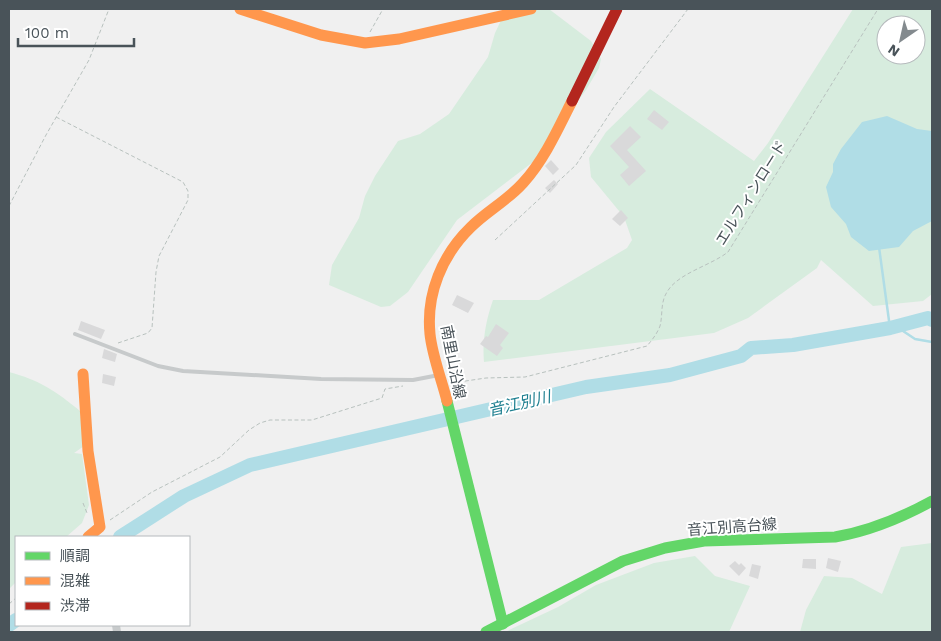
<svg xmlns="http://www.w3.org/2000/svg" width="941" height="641" font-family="'Work Sans','Noto Sans JP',sans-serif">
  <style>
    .green { fill: #d7ecde; fill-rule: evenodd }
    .water { fill: #b0dde6 }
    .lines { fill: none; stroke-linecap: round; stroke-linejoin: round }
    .stream { stroke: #b0dde6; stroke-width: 2.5 }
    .river { stroke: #b0dde6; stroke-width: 14 }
    .building { fill: #d9d9da }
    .path { stroke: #b8c1be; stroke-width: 1; stroke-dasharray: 4 2.5; stroke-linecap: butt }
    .lane { stroke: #c7cacb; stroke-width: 4 }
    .street { stroke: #c7cacb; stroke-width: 8 }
    .fast { stroke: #63d668; stroke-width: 11 }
    .slow { stroke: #ff974d; stroke-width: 11 }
    .jam { stroke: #b3261e; stroke-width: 11 }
    .labels { text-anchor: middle; stroke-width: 4; stroke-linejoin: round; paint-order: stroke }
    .street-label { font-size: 15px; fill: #495359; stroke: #fff }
    .water-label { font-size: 16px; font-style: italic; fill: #1d7f90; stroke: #fff }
  </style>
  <rect width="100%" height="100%" fill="#f0f0f0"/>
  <g class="green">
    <path d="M535,9H549L591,41L601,59L599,68L586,90L533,162L457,220L408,292L390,306L381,307L329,285L332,265L359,218L365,196L375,176L398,141L420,134L449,114L488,57L495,33L505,12Z"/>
    <path d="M853,9H932V294L923,301L873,306L821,260L817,268L748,318L714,333L484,362C482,341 486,320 493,300H539L627,248L632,240L624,217L591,177L589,158L606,132L650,89L754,161L768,143ZM886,25H916V55H886Z"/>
    <path d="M9,372C39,380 56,391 80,411L84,446L74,453L82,454L89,505L82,523L66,537H16V582L9,589Z"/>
    <path d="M932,543V632H800L806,610L824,576L852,578L882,594L901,547Z"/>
    <path d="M695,556L715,576L750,586L729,632H505L558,607L596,585L654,563Z"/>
  </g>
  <path class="water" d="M887,116L917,129L932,131V221L913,231L899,247L869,251L851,237L846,224L831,207L826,187L833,172V164L841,149L862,122Z"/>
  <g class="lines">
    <g class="stream">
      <path d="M879,247L890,328"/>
      <path d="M897,327L915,339L932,342"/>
    </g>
    <g class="river">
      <path d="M120,537L184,496L250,465L586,387L670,375L741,356L751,348L793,345L890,328L928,318L932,320"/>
      <path d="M9,625L16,620"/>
    </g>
  </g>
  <g class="building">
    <path d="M654,110L669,122L662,130L647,119Z"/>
    <path d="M630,126L641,137L627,150L646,171L629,186L620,175L629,167L610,146Z"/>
    <path d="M551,160L559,169L553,175L545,166Z"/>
    <path d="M554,180L558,184L550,193L545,188Z"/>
    <path d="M621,210L628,218L620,226L612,219Z"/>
    <path d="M457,295L474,303L468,313L452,305Z"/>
    <path d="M81,321L105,330L101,339L78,330Z"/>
    <path d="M496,324L509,333L500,345L503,348L497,356L480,344L486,336L488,337Z"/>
    <path d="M104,349L117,354L115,362L102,358Z"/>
    <path d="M103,374L116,377L114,386L102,383Z"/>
    <path d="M828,558L841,561L838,572L826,568Z"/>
    <path d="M803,559H816V569L802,568Z"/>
    <path d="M735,561L739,565L741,563L746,568L739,576L729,566Z"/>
    <path d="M752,564L761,566L758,579L749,576Z"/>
  </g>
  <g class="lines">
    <g class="path">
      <path d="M370,32L383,9"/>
      <path d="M56,117L183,182L188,191V200L159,256L156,272L152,328L148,333L118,343"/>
      <path d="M9,206L46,135L89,60L109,9"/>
      <path d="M495,240L576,165L614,107L688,9"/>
      <path d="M452,383L486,378L525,377L647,346C652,340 657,334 660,326C663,315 660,303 667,292C678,273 710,266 728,252L878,9"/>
      <path d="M83,503L87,513"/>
      <path d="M110,520L152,492L220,457L249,430L260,423L270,420H312L382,398L385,389L403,386"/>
      <path d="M9,604L16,598"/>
    </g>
    <path class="lane" d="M75,334L158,366L183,371L321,379L413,380L439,375"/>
    <path class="street" d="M116,625L117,632"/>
    <g class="fast">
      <path d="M447,401L503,624"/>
      <path d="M486,632L623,561L665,548L704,541L835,537C870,531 901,518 932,501"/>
    </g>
    <g class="slow">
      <path d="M240,9L321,35L365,43L399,39L531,9"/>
      <path d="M83,374L88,451L100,527L88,537"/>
      <path d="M447,401C442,381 432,355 430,334C426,294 442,255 471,227C487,211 508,200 523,183C544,160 558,129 572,101"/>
    </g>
    <path class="jam" d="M572,101L617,9"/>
  </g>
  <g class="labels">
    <g class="street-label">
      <text transform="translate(751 193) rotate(-58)" y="5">エルフィンロード</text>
      <text transform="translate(453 362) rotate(79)" y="5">南里山沿線</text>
      <text transform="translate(732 527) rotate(-4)" y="5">音江別高台線</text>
    </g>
    <g class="water-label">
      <text transform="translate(519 403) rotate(-13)" y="6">音江別川</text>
    </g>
  </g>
  <rect width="941" height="641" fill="none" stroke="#495359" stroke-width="20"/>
  <rect x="15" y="536" width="175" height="90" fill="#ffffff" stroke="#b6babd"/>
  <rect x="25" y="552" width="25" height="8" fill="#63d668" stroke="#b6babd"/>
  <text x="60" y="561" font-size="15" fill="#495359">順調</text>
  <rect x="25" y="577" width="25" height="8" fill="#ff974d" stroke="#b6babd"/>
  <text x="60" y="586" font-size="15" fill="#495359">混雑</text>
  <rect x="25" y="602" width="25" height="8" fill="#b3261e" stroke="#b6babd"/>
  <text x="60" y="611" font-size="15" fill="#495359">渋滞</text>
  <g transform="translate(901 40) rotate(214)"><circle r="24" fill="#ffffff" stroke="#b6babd"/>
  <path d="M0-4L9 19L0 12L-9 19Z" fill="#838a8e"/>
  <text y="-8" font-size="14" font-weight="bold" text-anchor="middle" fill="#495359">N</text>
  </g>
  <path d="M18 38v8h116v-8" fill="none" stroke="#495359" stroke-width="2.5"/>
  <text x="25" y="38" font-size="15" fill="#495359" stroke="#ffffff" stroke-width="4" paint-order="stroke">100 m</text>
</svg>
